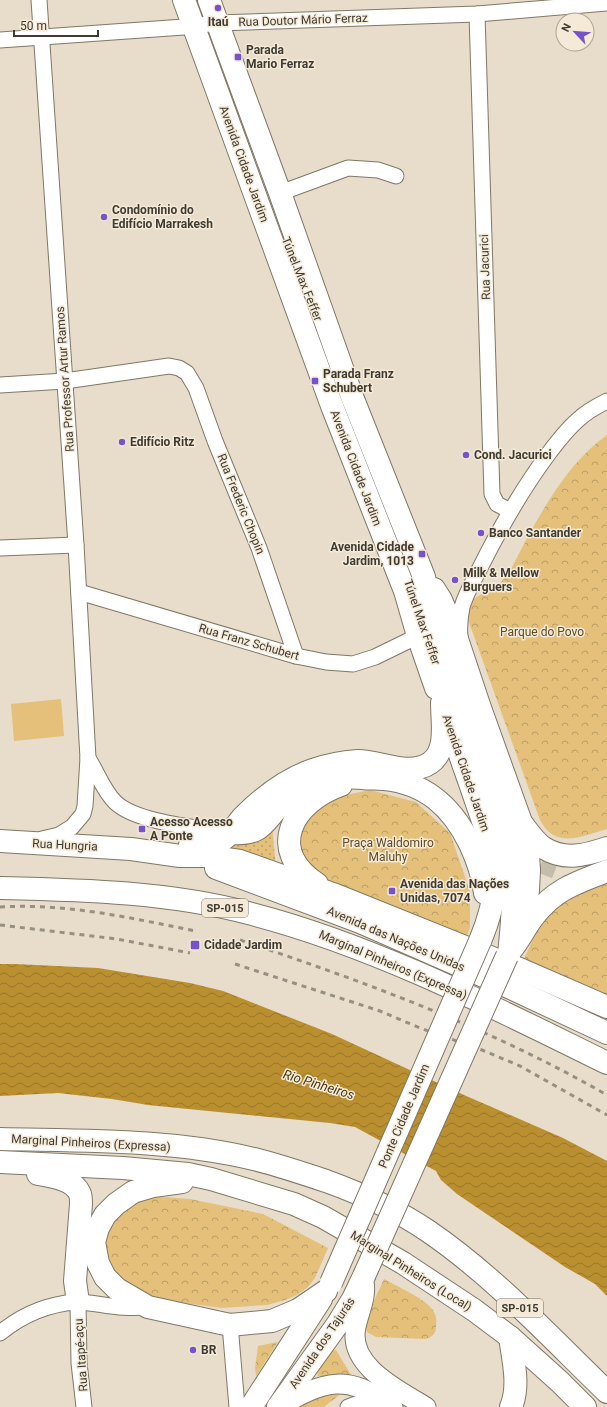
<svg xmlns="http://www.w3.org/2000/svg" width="607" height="1407" font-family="Roboto,sans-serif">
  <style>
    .park { fill: url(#park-crowns) }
    .garden { fill: url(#garden-dots) }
    .pitch { fill: #e4c07a }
    .water { fill: url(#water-waves) }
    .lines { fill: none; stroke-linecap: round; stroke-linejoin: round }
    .highway-tunnel { stroke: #c5bdac; stroke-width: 22; stroke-dasharray: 22 11; stroke-linecap: butt }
    .minor-casing { stroke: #807766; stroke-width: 17 }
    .major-casing { stroke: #807766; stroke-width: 21 }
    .highway-casing { stroke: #807766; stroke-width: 24 }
    .minor { stroke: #fff; stroke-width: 15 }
    .major { stroke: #fff; stroke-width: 19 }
    .highway { stroke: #fff; stroke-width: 22 }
    .rail { stroke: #978f82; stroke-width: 3; stroke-dasharray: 5 5; stroke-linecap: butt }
    .highway-bridge-casing { stroke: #807766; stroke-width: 24; stroke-linecap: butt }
    .highway-bridge { stroke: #fff; stroke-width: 22 }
    .poi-dot { fill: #7652cb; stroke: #f4ead7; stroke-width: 1.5 }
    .labels { text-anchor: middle; stroke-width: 3; stroke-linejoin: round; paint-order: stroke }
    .shield { fill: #f4ead7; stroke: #757064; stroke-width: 1 }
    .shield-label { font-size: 11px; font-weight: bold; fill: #3f3b33 }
    .street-label { font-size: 12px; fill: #3f3b33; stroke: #f4ead7 }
    .poi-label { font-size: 12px; font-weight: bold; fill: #3f3b33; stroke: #f4ead7; text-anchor: start }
    .park-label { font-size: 12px; fill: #5e4b25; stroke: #f4ead7 }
    .water-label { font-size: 13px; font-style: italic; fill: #4b3912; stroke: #f4ead7 }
  </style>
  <defs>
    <pattern id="park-crowns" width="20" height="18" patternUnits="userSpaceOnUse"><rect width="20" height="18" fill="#e4c07a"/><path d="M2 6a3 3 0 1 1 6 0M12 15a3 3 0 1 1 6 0" fill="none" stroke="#ba9d65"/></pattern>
    <pattern id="garden-dots" width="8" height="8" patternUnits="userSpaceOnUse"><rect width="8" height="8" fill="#e4c07a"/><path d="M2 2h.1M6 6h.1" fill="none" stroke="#ba9d65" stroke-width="1.8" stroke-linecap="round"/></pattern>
    <pattern id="water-waves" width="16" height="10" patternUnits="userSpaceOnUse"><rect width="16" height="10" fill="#ba8f30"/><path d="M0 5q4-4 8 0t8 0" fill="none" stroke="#997629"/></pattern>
  </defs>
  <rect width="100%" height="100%" fill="#e7ddca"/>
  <g class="park">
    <path d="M607,435V829C583,836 555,850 540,820L475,639C473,632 468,623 468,615C467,596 485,594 497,586C503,581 507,575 511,569C535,523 563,466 607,435Z"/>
    <path d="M370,790L416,802L450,833L470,891V927L466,939L317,878L298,856L299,828L331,798Z"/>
    <path d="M607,879V1001L521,966L538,928L560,902Z"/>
    <path d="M149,1196L190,1199L263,1214L328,1248L315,1278L308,1287L297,1295L285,1300L267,1305L222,1308L148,1298L116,1283L105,1265L104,1227L124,1203Z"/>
    <path d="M384,1279C396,1286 424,1298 432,1309C436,1314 437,1320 436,1327C436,1334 431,1338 425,1339L376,1337L367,1332L365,1326L368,1314Z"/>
    <path d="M278,1342L256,1376L255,1368L258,1346Z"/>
    <path d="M329,1350H336L353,1378L318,1376L316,1368Z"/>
    <path d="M342,1393L324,1407H297L304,1398Z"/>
  </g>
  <path class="garden" d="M272,826L276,868L219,853Z"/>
  <path class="pitch" d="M61,699L64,736L14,741L11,704Z"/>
  <path class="water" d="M0,964H15L98,968L190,983L223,991L332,1034L464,1095L563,1138L607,1161V1296L595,1284L565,1267L457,1194L441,1180L436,1171L355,1127L330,1123L148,1105L112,1099L58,1093L0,1096Z"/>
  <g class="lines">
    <g class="highway-tunnel">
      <path d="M196,0L247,135"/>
      <path d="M316,332L345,408"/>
      <path d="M519,839C528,855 540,862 556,868"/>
    </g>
    <g class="minor-casing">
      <g id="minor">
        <path d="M39,0L76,545L88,758L85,806L83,814L72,827L59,835L42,839"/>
        <path d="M477,14L492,494L497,504L510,511"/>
        <path d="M0,40L184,27L217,23L477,14L607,3"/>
        <path d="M280,193L348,168L378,170L396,176"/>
        <path d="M0,385L65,381L169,366L179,368L187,373L196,388L215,441L259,548L296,656"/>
        <path d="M0,548L76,545"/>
        <path d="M79,592L296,656L326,662L353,664L375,657L418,636"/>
        <path d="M460,637C459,626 460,617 462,607C466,593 474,580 480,568C500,528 522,489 549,453C558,441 567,429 579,419C587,411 597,406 607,401"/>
        <path d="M88,758C97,772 103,790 115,802C136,823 201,828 230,833"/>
        <path d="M78,1302L79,1363L84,1407"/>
        <path d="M230,1325L237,1407"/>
        <path d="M0,1333C22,1315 48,1304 76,1302C91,1302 105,1306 119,1307C129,1308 138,1307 147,1307"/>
        <path d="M348,1407C361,1401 372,1401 386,1402"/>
      </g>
    </g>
    <g class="major-casing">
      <g id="major">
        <path d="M364,1282C367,1297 359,1312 356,1327C347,1366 399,1390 426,1407"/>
        <path d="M279,1407C325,1380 348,1373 393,1407"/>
      </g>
    </g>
    <g class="highway-casing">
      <g id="highway">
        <path d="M184,0L332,406L405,591L418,636L436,688"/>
        <path d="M209,0L280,193L353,399L424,577L441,656L451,686L508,844C516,881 513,916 509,954"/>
        <path d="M434,589L441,600L455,633L479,705L527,839L529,870L528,890L525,907"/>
        <path d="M454,737C461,759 469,780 476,801C485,827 496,854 495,882C494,903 488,922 480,941"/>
        <path d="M523,825C529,833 536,843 544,848C564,861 587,855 607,848"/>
        <path d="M230,833C263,835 262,824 282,803C291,794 302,787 314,782C330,776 347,777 363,778C370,779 377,778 384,779C426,783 452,807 470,844C477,859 483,876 485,893"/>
        <path d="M0,841L131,849L180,856H205L240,861L333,894L522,970L607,1007"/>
        <path d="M190,845C199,845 209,846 217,843C229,838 235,826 243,817C263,797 286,779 313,770C327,765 344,762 358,761C380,761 409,777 430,763C448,751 442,722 442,703"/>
        <path d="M216,868L360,922L513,989L607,1033"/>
        <path d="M317,884C265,849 293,802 341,785"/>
        <path d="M0,888C84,890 171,892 252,914C375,946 493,1007 607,1063"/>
        <path d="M511,950C520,940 525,927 534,916C555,889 576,883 607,871"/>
        <path d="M0,1139C84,1141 171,1139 254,1159C278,1165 302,1173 326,1181C362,1194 397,1210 428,1231C494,1276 550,1337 607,1392"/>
        <path d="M0,1162L123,1168L188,1174L211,1179L294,1204L323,1217L403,1263L474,1310L510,1337L560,1382L585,1407"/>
        <path d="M38,1174C51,1176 74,1179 80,1194C81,1197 81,1201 81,1204L75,1281L78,1302"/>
        <path d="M182,1182L153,1186L133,1192L116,1204L105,1215L98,1228L94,1242L98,1263L105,1277L117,1289L148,1307L230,1325L272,1321L298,1310L326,1291"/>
        <path d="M510,1337C513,1359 520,1386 511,1407"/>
        <path d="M251,1407L321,1299"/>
        <path d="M278,1407L337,1325L353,1299L364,1276"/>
      </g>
    </g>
    <use href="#minor" class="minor"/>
    <use href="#major" class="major"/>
    <use href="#highway" class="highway"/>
    <g class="rail">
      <path d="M0,907C66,903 131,918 195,931"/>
      <path d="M0,925L117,939L190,953"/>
      <path d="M240,940C368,983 490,1028 607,1095"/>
      <path d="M235,964L380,1011L420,1028L482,1050L520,1066L607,1115"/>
    </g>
    <g class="highway-bridge-casing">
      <g id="highway-bridge">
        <path d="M364,1276L507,956"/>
        <path d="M331,1283L480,941"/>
      </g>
    </g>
    <use href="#highway-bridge" class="highway-bridge"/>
  </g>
  <g class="poi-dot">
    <circle cx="218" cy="8" r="4"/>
    <rect x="234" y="53" width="8" height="8" rx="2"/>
    <circle cx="104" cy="217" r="4"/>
    <rect x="311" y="377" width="8" height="8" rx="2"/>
    <circle cx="122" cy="442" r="4"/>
    <circle cx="466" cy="455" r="4"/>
    <circle cx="481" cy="533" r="4"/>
    <rect x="418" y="550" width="8" height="8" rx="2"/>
    <circle cx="455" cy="580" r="4"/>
    <rect x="138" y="825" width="8" height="8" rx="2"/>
    <rect x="388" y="887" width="8" height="8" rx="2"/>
    <rect x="190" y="940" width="10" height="10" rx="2"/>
    <circle cx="193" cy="1350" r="4"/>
  </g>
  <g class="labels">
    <g class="shield">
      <rect x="202" y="899" width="46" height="18" rx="3"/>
      <rect x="497" y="1299" width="46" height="18" rx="3"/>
    </g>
    <g class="shield-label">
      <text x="225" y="912">SP-015</text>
      <text x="520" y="1312">SP-015</text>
    </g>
    <g class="street-label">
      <text transform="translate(303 20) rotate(-2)" y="4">Rua Doutor Mário Ferraz</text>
      <text transform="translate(244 164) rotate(70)" y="4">Avenida Cidade Jardim</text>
      <text transform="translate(485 267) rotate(-92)" y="4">Rua Jacurici</text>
      <text transform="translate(302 279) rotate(68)" y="4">Túnel Max Feffer</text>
      <text transform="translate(65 379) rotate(-94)" y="4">Rua Professor Artur Ramos</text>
      <text transform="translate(356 468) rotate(69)" y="4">Avenida Cidade Jardim</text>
      <text transform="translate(241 504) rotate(68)" y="4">Rua Frederic Chopin</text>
      <text transform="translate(422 622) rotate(71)" y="4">Túnel Max Feffer</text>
      <text transform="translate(249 642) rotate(16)" y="4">Rua Franz Schubert</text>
      <text transform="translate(466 773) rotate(71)" y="4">Avenida Cidade Jardim</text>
      <text transform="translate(65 845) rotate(3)" y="4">Rua Hungria</text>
      <text transform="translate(396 939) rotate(23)" y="4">Avenida das Nações Unidas</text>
      <text transform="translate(393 965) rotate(23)" y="4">Marginal Pinheiros (Expressa)</text>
      <text transform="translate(404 1116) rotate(-67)" y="4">Ponte Cidade Jardim</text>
      <text transform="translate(91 1143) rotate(3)" y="4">Marginal Pinheiros (Expressa)</text>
      <text transform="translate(411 1271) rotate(32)" y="4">Marginal Pinheiros (Local)</text>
      <text transform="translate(322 1343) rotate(-56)" y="4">Avenida dos Tajurás</text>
      <text transform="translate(81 1355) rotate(-94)" y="4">Rua Itapé-açu</text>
    </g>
    <g class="poi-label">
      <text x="218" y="26" text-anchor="middle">Itaú</text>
      <text x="246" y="54">Parada<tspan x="246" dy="14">Mario Ferraz</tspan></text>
      <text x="112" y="214">Condomínio do<tspan x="112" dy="14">Edifício Marrakesh</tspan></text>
      <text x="323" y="378">Parada Franz<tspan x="323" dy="14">Schubert</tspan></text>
      <text x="130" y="446">Edifício Ritz</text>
      <text x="474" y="459">Cond. Jacurici</text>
      <text x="489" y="537">Banco Santander</text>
      <text x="414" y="551" text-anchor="end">Avenida Cidade<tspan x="414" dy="14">Jardim, 1013</tspan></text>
      <text x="463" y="577">Milk &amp; Mellow<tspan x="463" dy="14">Burguers</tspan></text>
      <text x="150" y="826">Acesso Acesso<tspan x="150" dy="14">A Ponte</tspan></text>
      <text x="400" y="888">Avenida das Nações<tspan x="400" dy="14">Unidas, 7074</tspan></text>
      <text x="204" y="949">Cidade Jardim</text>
      <text x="201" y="1354">BR</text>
    </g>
    <g class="park-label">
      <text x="542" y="636">Parque do Povo</text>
      <text x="388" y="847">Praça Waldomiro<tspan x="388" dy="14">Maluhy</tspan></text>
    </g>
    <g class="water-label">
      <text transform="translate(319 1084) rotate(17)" y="5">Rio Pinheiros</text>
    </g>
  </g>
  <g transform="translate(575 32) rotate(296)"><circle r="19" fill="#f4ead7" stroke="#aca495"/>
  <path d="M0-3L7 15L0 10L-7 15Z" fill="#7652cb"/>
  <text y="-6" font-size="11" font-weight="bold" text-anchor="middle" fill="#3f3b33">N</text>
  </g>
  <path d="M14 30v6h84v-6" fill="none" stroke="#3f3b33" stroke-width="2"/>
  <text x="20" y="30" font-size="12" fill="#3f3b33" stroke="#f4ead7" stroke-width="3" paint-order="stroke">50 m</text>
</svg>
